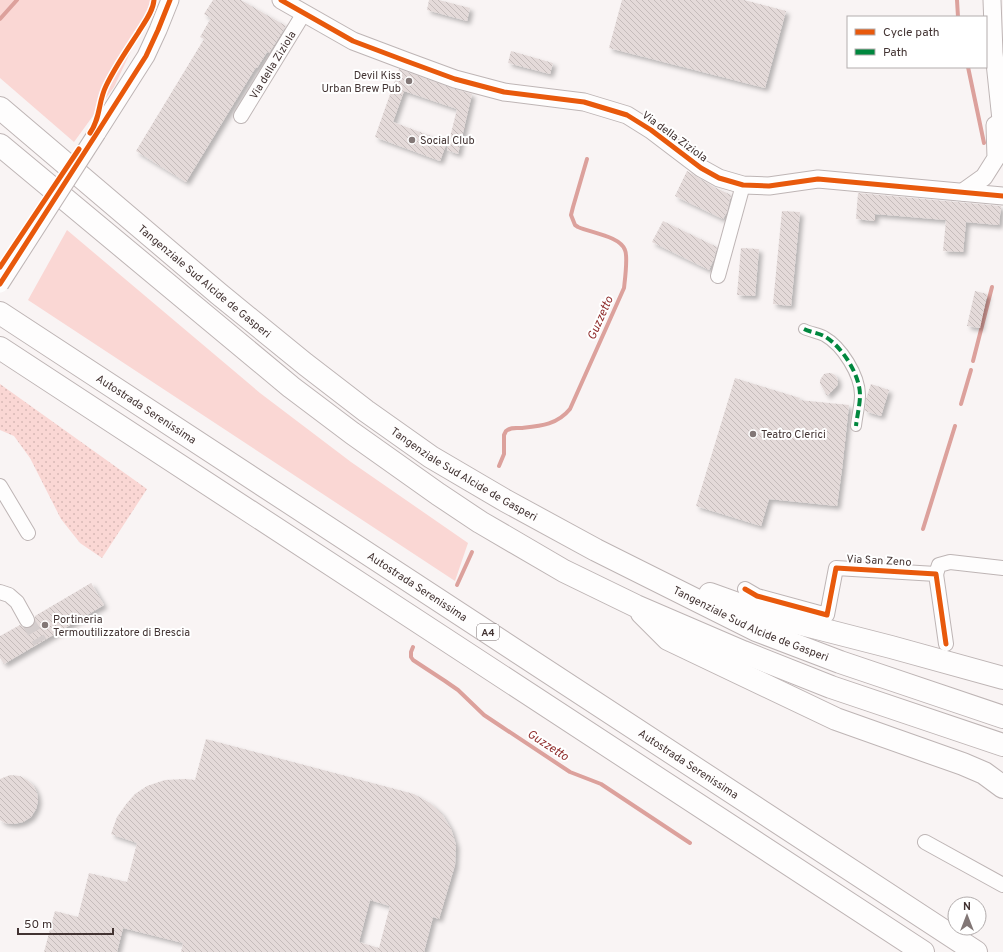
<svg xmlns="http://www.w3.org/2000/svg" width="1003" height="952" font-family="Overpass,sans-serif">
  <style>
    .green { fill: #fad7d4 }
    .garden { fill: url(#garden-dots) }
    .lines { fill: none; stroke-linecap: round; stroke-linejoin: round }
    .stream { stroke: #dca19c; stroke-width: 4 }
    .building { fill: url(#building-back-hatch); fill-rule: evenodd; filter: url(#shadow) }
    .minor-tunnel { stroke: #d4cdcd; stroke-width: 14; stroke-dasharray: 14 7; stroke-linecap: butt }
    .pedestrian-casing { stroke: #beb5b5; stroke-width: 12 }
    .minor-casing { stroke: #beb5b5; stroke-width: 16 }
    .tertiary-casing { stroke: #beb5b5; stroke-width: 19 }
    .trunk-casing { stroke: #beb5b5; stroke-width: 24 }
    .motorway-casing { stroke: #beb5b5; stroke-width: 24 }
    .pedestrian { stroke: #fefdfd; stroke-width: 10 }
    .minor { stroke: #fefdfd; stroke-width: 14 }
    .tertiary { stroke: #fefdfd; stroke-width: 17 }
    .trunk { stroke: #fefdfd; stroke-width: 22 }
    .motorway { stroke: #fefdfd; stroke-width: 22 }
    .tertiary-bridge-casing { stroke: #beb5b5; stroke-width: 19; stroke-linecap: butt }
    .tertiary-bridge { stroke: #fefdfd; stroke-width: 17 }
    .quiet { stroke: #00873e; stroke-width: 4; stroke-dasharray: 8 4; stroke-linecap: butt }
    .cycleway-casing { stroke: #fff; stroke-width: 8 }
    .cycleway { stroke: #e8590c; stroke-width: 5 }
    .poi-dot { fill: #827776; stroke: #fff; stroke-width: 1.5 }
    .labels { text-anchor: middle; stroke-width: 4; stroke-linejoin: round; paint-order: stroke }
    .shield { fill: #fff; stroke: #7b7070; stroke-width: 1 }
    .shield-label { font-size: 10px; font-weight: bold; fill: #423332 }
    .street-label { font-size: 11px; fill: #423332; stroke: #fff }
    .poi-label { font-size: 11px; fill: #423332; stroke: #fff; text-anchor: start }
    .water-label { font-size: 12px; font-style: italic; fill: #902e2d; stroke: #fff }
  </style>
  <defs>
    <pattern id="garden-dots" width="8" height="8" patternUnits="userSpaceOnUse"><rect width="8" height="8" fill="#fad7d4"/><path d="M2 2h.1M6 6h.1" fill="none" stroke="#d8b9b6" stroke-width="1.8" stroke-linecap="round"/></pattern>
    <pattern id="building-back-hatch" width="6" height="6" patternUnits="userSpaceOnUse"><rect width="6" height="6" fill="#e4dad9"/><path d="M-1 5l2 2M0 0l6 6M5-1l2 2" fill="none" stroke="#c5bcbb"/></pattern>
    <filter id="shadow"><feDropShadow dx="3.5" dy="3.5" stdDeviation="2" flood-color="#0004"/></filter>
  </defs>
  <rect width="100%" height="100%" fill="#f9f4f4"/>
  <g class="green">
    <path d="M0,0H155L114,87L74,142L0,78Z"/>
    <path d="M67,230L260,393L351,462L468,543L455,581L28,300Z"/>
  </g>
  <path class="garden" d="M0,384L147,489L102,558L80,543L61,519L30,458L14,436L0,430Z"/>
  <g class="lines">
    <g class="stream">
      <path d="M957,0L958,17"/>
      <path d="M0,19L17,0"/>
      <path d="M968,67L984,143"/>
      <path d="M973,361L992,287"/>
      <path d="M961,404L971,370"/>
      <path d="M499,466L504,454V435L506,431C511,427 515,428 521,428C540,426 557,425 570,409L624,288C625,279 628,257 625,250C620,236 591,233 578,227L575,225L571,215L573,207L587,159"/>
      <path d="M923,529L955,426"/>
      <path d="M457,585L472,552"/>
      <path d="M413,647L411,652V657L413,660L445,681L458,690L484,715L502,727L570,772L601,784L690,843"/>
    </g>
  </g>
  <g class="building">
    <path d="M213,0H241L286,26L269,53L267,52L257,68L256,67L186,182L136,151L204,39L200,37L211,18L204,14Z"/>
    <path d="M429,0H439L470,8L467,21L427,10Z"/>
    <path d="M622,0H744L786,11L765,88L609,48Z"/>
    <path d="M511,51L553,63L550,74L508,63Z"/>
    <path d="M399,69L452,88L472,94L458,154L447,150L457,109L404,91L393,122L447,142L440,161L375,137Z"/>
    <path d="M687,171L714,187L731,195L727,212L723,219L675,196Z"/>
    <path d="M858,193L1001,206L999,225L966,222L963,252L943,251L946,220L875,214V221L856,219Z"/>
    <path d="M782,211L800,212L791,306L773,304Z"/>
    <path d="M663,221L717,247L714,259L709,270L652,242Z"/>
    <path d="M741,248L759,249L755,296L737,295Z"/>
    <path d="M975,291L987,294L980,328L967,326Z"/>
    <path d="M828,373H831L835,375L837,378L838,382L837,386L827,396L820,383V380L824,374Z"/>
    <path d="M735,378L800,398L799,400L849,405L842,469L837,506L769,499L761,526L696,506Z"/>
    <path d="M871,384L889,390L881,416L865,411L866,399Z"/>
    <path d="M91,583L104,605L4,664L0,658V636L20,625L23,627L26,628L31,627L34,624L35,621V616Z"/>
    <path d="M206,739L414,794L430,803L439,811L442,814L451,829L456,845L455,865L439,919L433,917L424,952H181L183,943L123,928L117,952H44L55,911L78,917L89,873L127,882L137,843L111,834L117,817L127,803L135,794L147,786L165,780L185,779L195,780ZM370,900L390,906L379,948L359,942Z"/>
    <path d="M10,775L20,776L27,780L33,785L37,793L38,801L36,809L31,817L23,822L14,824L5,823L0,820V779Z"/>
  </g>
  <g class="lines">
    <path class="minor-tunnel" d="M27,620L40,642"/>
    <g class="pedestrian-casing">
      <path id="pedestrian" d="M804,329C810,332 818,333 824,336C842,346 860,375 860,395C860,405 857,416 856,426"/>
    </g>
    <g class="minor-casing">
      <g id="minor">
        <path id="s1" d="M241,116L304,13"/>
        <path d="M718,276L743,185"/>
        <path d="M0,486L28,533"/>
        <path d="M936,574L939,565L950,562L1003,568"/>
        <path d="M745,589L757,596L827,615L836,568L936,574L946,644"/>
        <path d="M0,592L9,595L17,602L27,620"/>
        <path d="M925,842L1003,885"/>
      </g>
    </g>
    <g class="tertiary-casing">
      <g id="tertiary">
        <path d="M281,0L353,41L406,61L455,79L504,92L584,102L627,115L651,130L701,168L719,178L743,185L769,186L818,179L1003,196"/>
        <path d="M992,0L994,53L1003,139"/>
        <path d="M97,133L146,56L158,30L170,0"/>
        <path d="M963,192L984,177L996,158L995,125"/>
      </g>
    </g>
    <g class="trunk-casing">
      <g id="trunk">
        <path id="s2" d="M0,108L219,294L305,364L366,411L431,457L506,501L596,550L756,630L840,662L1003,717"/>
        <path d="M0,145L291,387L352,433L438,494L480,522L564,571L636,606L743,652L831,687L1003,745"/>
        <path d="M710,594L774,617L891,647L1003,678"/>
        <path d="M642,613L668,639L836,719L963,764L984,773L1003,787"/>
      </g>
    </g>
    <g class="motorway-casing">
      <g id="motorway">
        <path id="s3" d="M0,313L976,952"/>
        <path d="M0,348L923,952"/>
      </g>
    </g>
    <use href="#pedestrian" class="pedestrian"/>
    <use href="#minor" class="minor"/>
    <use href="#tertiary" class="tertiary"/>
    <use href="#trunk" class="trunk"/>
    <use href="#motorway" class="motorway"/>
    <g class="tertiary-bridge-casing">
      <path id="tertiary-bridge" d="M0,284L97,133"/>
    </g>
    <use href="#tertiary-bridge" class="tertiary-bridge"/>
    <path class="quiet" d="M804,329C810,332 818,333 824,336C842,346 860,375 860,395C860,405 857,416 856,426"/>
    <g class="cycleway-casing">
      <g id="cycleway">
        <path d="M281,0L353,41L406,61L455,79L504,92L584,102L627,115L651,130L701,168L719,178L743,185L769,186L818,179L1003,196"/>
        <path d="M90,133C101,117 98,102 106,86C115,67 127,50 138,33C144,23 153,12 154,0"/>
        <path d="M0,267L79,149"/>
        <path d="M0,284L97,133L146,56L158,30L170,0"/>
        <path d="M745,589L757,596L827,615L836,568L936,574L946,644"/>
      </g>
    </g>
    <use href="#cycleway" class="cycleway"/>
  </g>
  <g class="poi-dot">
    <circle cx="409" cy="81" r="4"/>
    <circle cx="412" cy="140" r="4"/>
    <circle cx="753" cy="434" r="4"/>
    <circle cx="45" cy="625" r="4"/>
  </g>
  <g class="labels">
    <rect class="shield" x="477" y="624" width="22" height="16" rx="3"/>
    <g class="shield-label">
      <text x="488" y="636">A4</text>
    </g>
    <g class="street-label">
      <text dy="4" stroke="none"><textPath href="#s1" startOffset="60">Via della Ziziola</textPath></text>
      <text transform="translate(675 136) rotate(36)" y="4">Via della Ziziola</text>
      <text dy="4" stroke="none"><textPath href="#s2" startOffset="268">Tangenziale Sud Alcide de Gasperi</textPath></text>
      <text dy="4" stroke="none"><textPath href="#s3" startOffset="175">Autostrada Serenissima</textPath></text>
      <text dy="4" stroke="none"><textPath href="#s2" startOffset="592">Tangenziale Sud Alcide de Gasperi</textPath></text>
      <text transform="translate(879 560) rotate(3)" y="4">Via San Zeno</text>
      <text dy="4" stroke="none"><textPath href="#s3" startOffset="499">Autostrada Serenissima</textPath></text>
      <text dy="4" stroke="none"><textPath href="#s2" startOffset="916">Tangenziale Sud Alcide de Gasperi</textPath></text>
      <text dy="4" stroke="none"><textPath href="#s3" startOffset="823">Autostrada Serenissima</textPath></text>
    </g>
    <g class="poi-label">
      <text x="401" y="79" text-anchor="end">Devil Kiss<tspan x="401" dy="13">Urban Brew Pub</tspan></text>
      <text x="420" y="144">Social Club</text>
      <text x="761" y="438">Teatro Clerici</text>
      <text x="53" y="623">Portineria<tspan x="53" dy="13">Termoutilizzatore di Brescia</tspan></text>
    </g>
    <g class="water-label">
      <text transform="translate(600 318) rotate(-66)" y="4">Guzzetto</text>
      <text transform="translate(548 745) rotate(33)" y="4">Guzzetto</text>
    </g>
  </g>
  <rect x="847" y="16" width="140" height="52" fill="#ffffff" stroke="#b3adad"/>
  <rect x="855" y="29" width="20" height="6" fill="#e8590c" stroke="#b3adad"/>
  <text x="883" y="36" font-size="12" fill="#423332">Cycle path</text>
  <rect x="855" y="49" width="20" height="6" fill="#00873e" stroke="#b3adad"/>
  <text x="883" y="56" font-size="12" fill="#423332">Path</text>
  <g transform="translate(967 916)"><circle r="19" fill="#ffffff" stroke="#b3adad"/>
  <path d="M0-3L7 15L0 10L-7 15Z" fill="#827776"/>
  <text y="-6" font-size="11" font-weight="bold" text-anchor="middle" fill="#423332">N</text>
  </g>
  <path d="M18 928v6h95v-6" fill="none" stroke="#423332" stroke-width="2"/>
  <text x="24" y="928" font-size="12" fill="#423332" stroke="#ffffff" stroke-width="3" paint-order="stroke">50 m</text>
</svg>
